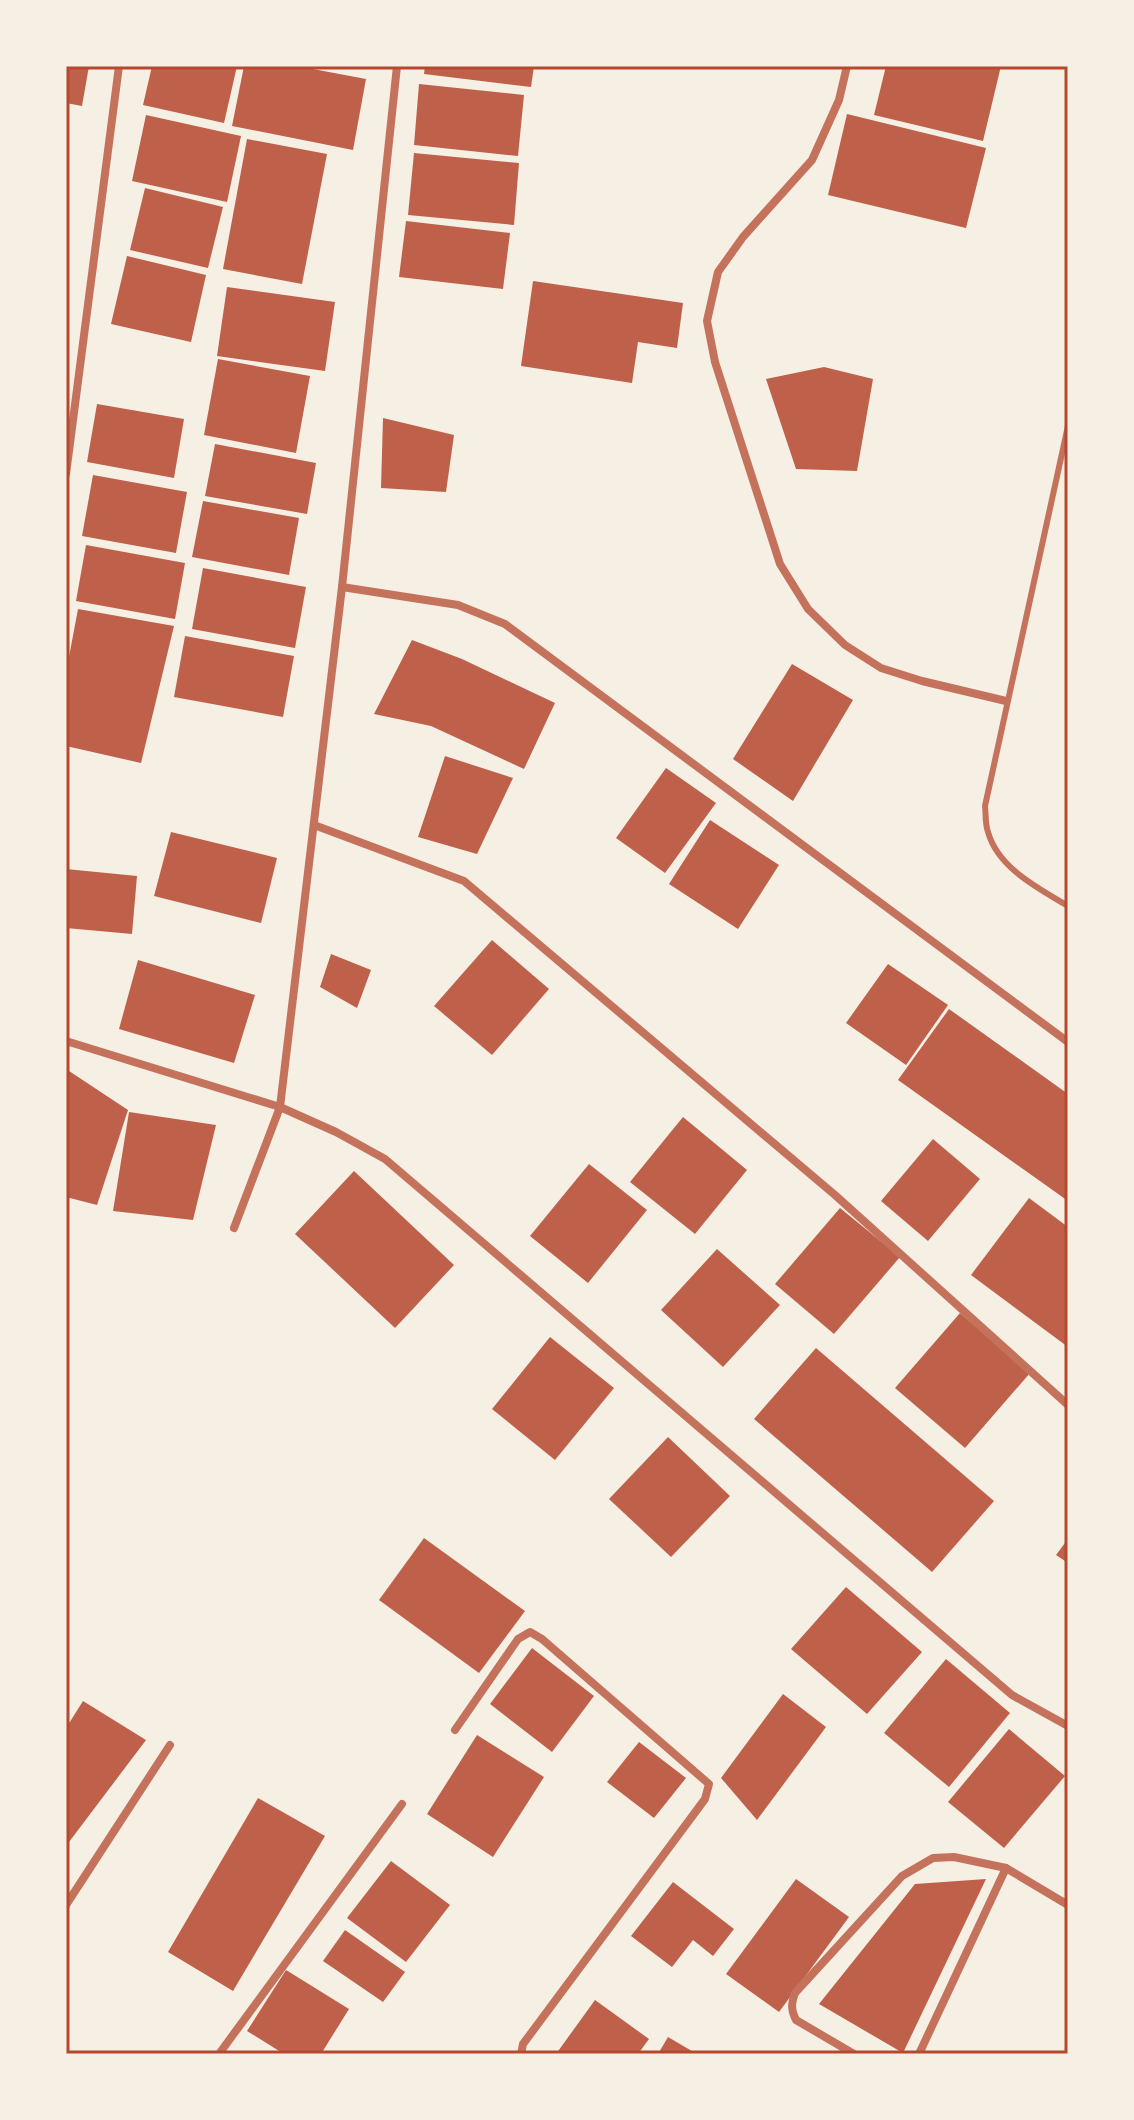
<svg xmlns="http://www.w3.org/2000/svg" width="1134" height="2120" font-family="'Sofia Sans Condensed',sans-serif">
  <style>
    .building { fill: #bf614a }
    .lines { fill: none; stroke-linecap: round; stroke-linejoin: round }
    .service { stroke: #c5725c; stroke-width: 6 }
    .minor { stroke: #c5725c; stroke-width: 8 }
    .neatline { fill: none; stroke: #b5482f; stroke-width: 3 }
  </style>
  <rect width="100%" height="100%" fill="#f6efe4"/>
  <g class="building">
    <path d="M66,66H89L82,106L66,103Z"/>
    <path d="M152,66H237L224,123L143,105Z"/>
    <path d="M244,66H297L366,79L353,150L232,126Z"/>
    <path d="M425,66H534L531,87L424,74Z"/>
    <path d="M886,66H1001L983,141L874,115Z"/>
    <path d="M419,84L524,95L518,156L414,145Z"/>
    <path d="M847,114L986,148L966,228L828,195Z"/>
    <path d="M146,115L241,136L227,202L132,181Z"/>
    <path d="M247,139L327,154L302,284L223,269Z"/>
    <path d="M414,153L519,163L514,225L408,215Z"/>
    <path d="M145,188L223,207L208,268L130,250Z"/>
    <path d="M406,221L510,233L503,289L399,277Z"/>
    <path d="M127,256L206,275L191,342L111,324Z"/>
    <path d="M533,281L683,303L677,348L638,342L632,383L521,366Z"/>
    <path d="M227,287L335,302L325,371L217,356Z"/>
    <path d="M218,359L310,376L296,453L204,435Z"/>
    <path d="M824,367L873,379L857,471L796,469L766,379Z"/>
    <path d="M97,404L184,419L174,478L87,462Z"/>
    <path d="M383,418L454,435L446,492L381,488Z"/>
    <path d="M215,444L316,463L307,514L205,496Z"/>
    <path d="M93,475L187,492L176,553L82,536Z"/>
    <path d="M203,501L299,518L289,575L192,557Z"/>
    <path d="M86,545L185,563L175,619L76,601Z"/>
    <path d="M203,568L306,587L295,648L192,629Z"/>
    <path d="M78,609L174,626L141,763L66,746V673Z"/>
    <path d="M185,636L294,656L283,717L174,697Z"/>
    <path d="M412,640L462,659L555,703L524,769L431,726L374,714Z"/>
    <path d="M792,664L853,700L793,801L733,759Z"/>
    <path d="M445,756L513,778L477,854L418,837Z"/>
    <path d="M666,768L716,803L665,873L616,838Z"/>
    <path d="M710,820L779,865L738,929L669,884Z"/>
    <path d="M171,832L277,858L261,923L154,896Z"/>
    <path d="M66,869L137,876L132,934L66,928Z"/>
    <path d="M492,940L549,989L492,1055L434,1006Z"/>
    <path d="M331,954L371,970L357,1008L320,987Z"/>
    <path d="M138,960L255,995L234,1063L119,1029Z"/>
    <path d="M888,964L948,1005L906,1065L846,1023Z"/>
    <path d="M949,1009L1068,1094V1201L898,1080Z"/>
    <path d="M66,1069L128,1110L97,1205L66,1197Z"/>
    <path d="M129,1112L216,1125L193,1220L113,1211Z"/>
    <path d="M683,1117L747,1170L695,1234L630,1182Z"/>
    <path d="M933,1139L980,1179L928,1241L881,1201Z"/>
    <path d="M589,1164L647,1210L588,1283L530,1236Z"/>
    <path d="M354,1171L454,1265L395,1328L295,1234Z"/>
    <path d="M1029,1198L1068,1227V1347L971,1275Z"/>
    <path d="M840,1208L900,1257L834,1334L775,1284Z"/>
    <path d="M717,1249L780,1305L723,1367L661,1310Z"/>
    <path d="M960,1313L1030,1373L965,1448L895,1388Z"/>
    <path d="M550,1337L614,1388L555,1460L492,1409Z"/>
    <path d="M816,1348L994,1501L932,1572L754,1419Z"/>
    <path d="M668,1437L730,1496L671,1557L609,1499Z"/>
    <path d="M424,1538L525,1611L479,1673L379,1600Z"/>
    <path d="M1068,1539V1563L1056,1555Z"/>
    <path d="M846,1587L922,1652L867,1714L791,1649Z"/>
    <path d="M532,1648L594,1696L552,1752L490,1704Z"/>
    <path d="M946,1659L1010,1713L949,1787L884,1733Z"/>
    <path d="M783,1694L826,1727L757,1820L721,1778Z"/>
    <path d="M83,1701L146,1740L66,1846V1728Z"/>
    <path d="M1009,1729L1065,1776L1004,1848L948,1802Z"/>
    <path d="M477,1735L544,1777L493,1857L427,1814Z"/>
    <path d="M639,1742L686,1778L654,1818L607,1782Z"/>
    <path d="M258,1798L325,1836L233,1991L168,1952Z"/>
    <path d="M391,1861L450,1905L406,1962L347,1918Z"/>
    <path d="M796,1879L849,1917L779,2012L726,1974Z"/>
    <path d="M986,1879L903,2053L819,2004L915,1884Z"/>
    <path d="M673,1882L734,1929L713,1956L693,1940L672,1967L631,1936Z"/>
    <path d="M345,1930L405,1972L383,2002L323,1961Z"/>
    <path d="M286,1970L349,2009L321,2054H284L247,2031Z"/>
    <path d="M595,2000L649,2039L638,2054H556Z"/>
    <path d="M668,2037L697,2054H658Z"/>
  </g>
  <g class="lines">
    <path class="service" d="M1068,426L985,806C986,814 985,824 988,832C998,868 1038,888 1068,906"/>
    <g class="minor">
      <path d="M847,66L839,100L812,160L743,237L718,272L707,321L715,362L780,564L808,609L845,645L881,668L922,681L1006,701"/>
      <path d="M66,474L119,66"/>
      <path d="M342,587L458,605L505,624L1068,1042"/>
      <path d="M314,825L464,881L835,1195L1068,1405"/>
      <path d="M66,1041L280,1107L336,1132L385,1159L1012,1695L1068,1726"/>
      <path d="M234,1228L280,1107L342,587L397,66"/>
      <path d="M455,1730L518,1639L530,1632L542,1639L709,1784L705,1799L523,2044L521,2054"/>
      <path d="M66,1905L170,1745"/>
      <path d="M219,2054L402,1804"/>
      <path d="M854,2054L796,2020C791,2010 791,2004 795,1993L902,1876L933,1858L954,1857L1006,1868L1068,1905"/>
      <path d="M919,2054L1006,1868"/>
    </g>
  </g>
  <rect width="1134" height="2120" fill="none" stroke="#f6efe4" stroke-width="136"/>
  <rect x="68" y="68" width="998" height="1984" class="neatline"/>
</svg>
